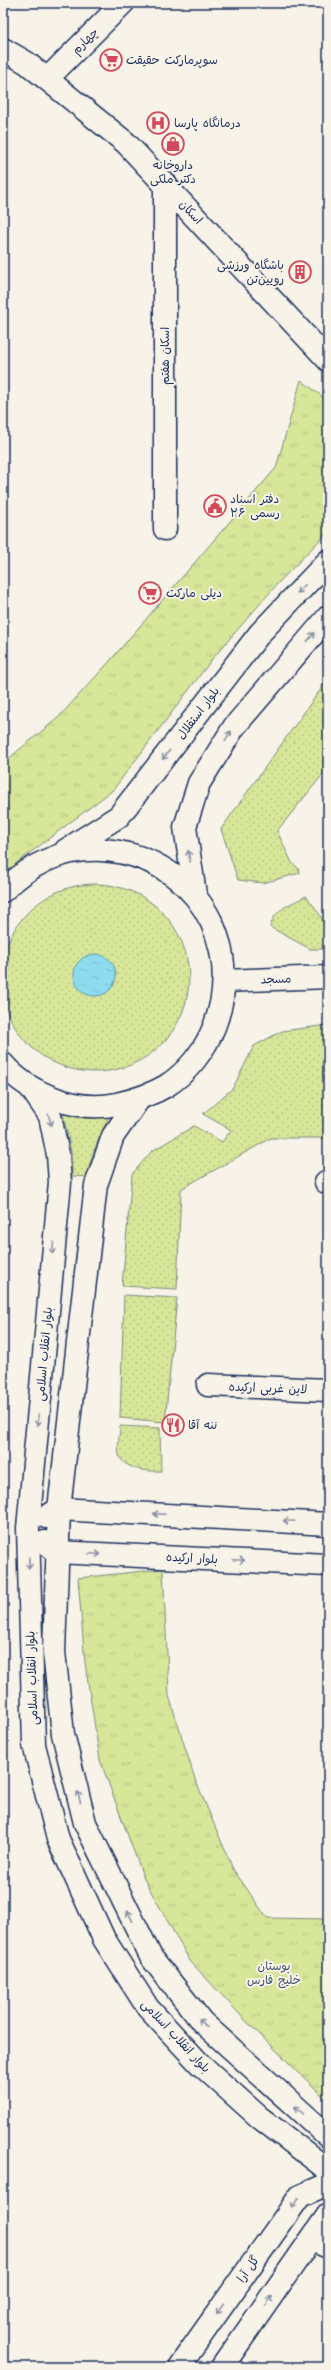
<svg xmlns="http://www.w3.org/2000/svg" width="331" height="2370" font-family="Kalam,'Playpen Sans Arabic',sans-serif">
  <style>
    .grass { fill: url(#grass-dots); stroke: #798a7c }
    .park { fill: url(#park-tufts); stroke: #798a7c }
    .water { fill: url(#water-ripples); stroke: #6096b4 }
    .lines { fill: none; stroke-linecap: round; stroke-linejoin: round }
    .street-casing { stroke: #1b2f5e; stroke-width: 25 }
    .secondary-casing { stroke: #1b2f5e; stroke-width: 25 }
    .street { stroke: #f7f3e8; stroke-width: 22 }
    .secondary { stroke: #f7f3e8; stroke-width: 22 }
    .oneway { stroke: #8991a3 }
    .labels { text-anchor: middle; stroke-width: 4; stroke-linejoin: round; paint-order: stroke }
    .street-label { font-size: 12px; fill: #1b2f5e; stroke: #f7f3e8 }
    .poi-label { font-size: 12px; fill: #1b2f5e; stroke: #f7f3e8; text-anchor: start }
    .park-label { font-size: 12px; fill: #41546a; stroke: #f7f3e8 }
  </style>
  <defs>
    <pattern id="grass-dots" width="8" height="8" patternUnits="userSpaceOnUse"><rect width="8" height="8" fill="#d7e699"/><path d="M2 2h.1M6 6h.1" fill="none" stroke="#b8c686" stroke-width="1.8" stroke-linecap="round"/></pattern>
    <pattern id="park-tufts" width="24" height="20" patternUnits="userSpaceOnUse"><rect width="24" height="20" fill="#d7e699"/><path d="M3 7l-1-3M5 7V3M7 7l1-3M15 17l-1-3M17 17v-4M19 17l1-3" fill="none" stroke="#b8c686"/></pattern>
    <pattern id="water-ripples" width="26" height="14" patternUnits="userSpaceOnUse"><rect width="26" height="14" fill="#8edbee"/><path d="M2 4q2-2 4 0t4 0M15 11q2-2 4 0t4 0" fill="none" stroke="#7abcce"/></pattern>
  </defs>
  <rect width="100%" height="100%" fill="#f7f3e8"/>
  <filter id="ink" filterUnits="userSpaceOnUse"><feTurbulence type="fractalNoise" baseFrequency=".025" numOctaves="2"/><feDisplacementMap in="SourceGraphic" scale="8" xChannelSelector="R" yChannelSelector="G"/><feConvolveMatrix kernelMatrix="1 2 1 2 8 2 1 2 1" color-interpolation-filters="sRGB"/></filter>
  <g filter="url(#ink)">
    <g class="grass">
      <path d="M328,679V768L277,831L292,863L298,868L300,873L263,883L238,880L221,829Z"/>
      <circle cx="95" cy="978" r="94"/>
      <path d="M306,896C318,911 328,924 328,944L322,949H310L270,927C274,909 291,904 306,896Z"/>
      <path d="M328,1025V1138H271L181,1189L177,1289L122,1286L132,1174L152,1151L194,1126L222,1142L231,1130L203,1114L233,1088L254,1046L282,1031Z"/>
      <path d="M63,1114L109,1116L93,1153L87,1177L72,1176L71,1151Z"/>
      <path d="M124,1295L177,1298L165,1422L120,1418Z"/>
      <path d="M120,1426L160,1428L161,1471C148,1472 123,1469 119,1455C117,1447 120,1434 120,1426Z"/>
    </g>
    <g class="park">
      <path d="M301,380L328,401V532L279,582L213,658L113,790L18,862L3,877V763L58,718L109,662L276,468Z"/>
      <path d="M163,1569L169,1696L195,1779L233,1869L267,1918L328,1919V2101L245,2020L190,1961L144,1879L100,1760L85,1663L78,1578Z"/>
    </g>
    <circle class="water" cx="95" cy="975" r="21"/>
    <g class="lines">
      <g class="street-casing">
        <g id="street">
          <path d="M47,79L123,3"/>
          <path d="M165,529V183"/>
          <path d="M326,1182H328"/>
          <path d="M208,1385L328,1390"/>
          <path d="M312,2240L328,2247"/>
        </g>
      </g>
      <g class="secondary-casing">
        <g id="secondary">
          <path d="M3,49L27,63L126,143L328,360"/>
          <path d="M66,850L119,816L260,633L328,561"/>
          <path d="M3,891C30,864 64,848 102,850C192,855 247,943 214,1027C205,1050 187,1073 166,1086C151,1095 134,1100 117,1104C78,1113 29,1094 3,1064"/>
          <path d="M195,894L185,827L199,783L234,727L328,617"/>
          <path d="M225,981L328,977"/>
          <path d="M30,1087L50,1116L58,1155L60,1182L28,1528L34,1745L58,1839L104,1939L148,2008L200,2064L259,2117L328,2170"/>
          <path d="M139,1099L113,1136L96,1185L59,1509L54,1652L63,1734L85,1823L151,1957L202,2022L328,2136"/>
          <path d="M46,1517L59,1509L328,1524"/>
          <path d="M45,1542L56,1552L328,1565"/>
          <path d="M179,2367L300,2196L328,2184"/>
          <path d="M222,2367L328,2215"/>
        </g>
      </g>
      <use href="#street" class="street"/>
      <use href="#secondary" class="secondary"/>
    </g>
    <defs><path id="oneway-shaft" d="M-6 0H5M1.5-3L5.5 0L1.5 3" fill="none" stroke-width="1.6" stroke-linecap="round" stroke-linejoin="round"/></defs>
    <g class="oneway">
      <use href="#oneway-shaft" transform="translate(301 589) rotate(134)"/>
      <use href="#oneway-shaft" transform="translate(311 637) rotate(-49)"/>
      <use href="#oneway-shaft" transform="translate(228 736) rotate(-58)"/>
      <use href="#oneway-shaft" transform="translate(166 755) rotate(128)"/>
      <use href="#oneway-shaft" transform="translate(189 856) rotate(-98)"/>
      <use href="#oneway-shaft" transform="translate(50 1120) rotate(73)"/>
      <use href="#oneway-shaft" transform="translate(53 1248) rotate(95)"/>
      <use href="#oneway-shaft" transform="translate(38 1420) rotate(95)"/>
      <use href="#oneway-shaft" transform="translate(159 1514) rotate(-177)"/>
      <use href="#oneway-shaft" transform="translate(289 1521) rotate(-177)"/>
      <use href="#oneway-shaft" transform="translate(95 1554) rotate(3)"/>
      <use href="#oneway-shaft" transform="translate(239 1560) rotate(3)"/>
      <use href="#oneway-shaft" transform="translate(29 1563) rotate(88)"/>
      <use href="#oneway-shaft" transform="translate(79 1797) rotate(-104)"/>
      <use href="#oneway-shaft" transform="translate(130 1916) rotate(-116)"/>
      <use href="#oneway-shaft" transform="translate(203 2023) rotate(-134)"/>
      <use href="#oneway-shaft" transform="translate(299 2110) rotate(-138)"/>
      <use href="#oneway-shaft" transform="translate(295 2203) rotate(125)"/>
      <use href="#oneway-shaft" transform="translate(269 2301) rotate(-55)"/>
      <use href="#oneway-shaft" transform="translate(220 2309) rotate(125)"/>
    </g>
  </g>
  <defs>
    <g id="supermarket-ring" transform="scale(1.15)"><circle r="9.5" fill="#f7f3e8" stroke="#d1495b" stroke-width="1.5"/><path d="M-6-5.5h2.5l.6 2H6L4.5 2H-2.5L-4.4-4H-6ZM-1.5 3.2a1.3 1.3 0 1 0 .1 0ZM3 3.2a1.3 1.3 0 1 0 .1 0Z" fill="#d1495b"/></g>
    <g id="hospital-ring" transform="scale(1.15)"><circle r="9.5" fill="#f7f3e8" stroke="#d1495b" stroke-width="1.5"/><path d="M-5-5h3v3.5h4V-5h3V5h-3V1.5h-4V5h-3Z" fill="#d1495b"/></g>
    <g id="shop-ring" transform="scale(1.15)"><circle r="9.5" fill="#f7f3e8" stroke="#d1495b" stroke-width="1.5"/><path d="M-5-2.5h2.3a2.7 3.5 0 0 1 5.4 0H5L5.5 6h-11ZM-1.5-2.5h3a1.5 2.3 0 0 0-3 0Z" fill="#d1495b"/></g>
    <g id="building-ring" transform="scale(1.15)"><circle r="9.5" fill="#f7f3e8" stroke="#d1495b" stroke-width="1.5"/><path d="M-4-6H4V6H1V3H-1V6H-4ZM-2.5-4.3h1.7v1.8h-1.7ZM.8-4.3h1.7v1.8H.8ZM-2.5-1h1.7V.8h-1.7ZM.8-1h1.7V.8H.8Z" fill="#d1495b"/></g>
    <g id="civic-ring" transform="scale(1.15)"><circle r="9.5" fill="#f7f3e8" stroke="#d1495b" stroke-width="1.5"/><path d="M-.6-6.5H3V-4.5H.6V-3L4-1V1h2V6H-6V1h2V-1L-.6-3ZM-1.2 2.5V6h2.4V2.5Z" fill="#d1495b"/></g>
    <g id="restaurant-ring" transform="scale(1.15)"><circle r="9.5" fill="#f7f3e8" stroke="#d1495b" stroke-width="1.5"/><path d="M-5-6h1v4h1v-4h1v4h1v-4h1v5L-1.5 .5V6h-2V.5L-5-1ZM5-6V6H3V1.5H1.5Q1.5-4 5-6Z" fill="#d1495b"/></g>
  </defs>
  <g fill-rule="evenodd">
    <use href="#supermarket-ring" x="111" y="60"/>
    <use href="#hospital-ring" x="158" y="123"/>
    <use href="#shop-ring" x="173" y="144"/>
    <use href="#building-ring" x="300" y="272"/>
    <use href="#civic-ring" x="215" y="506"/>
    <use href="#supermarket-ring" x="150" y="593"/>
    <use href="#restaurant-ring" x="173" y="1425"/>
  </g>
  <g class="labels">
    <g class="street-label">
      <text transform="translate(85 41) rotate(-45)" y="4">چهارم</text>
      <text transform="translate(191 212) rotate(47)" y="4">اسکان</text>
      <text transform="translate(165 356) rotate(-90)" y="4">اسکان هفتم</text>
      <text transform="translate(198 713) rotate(-53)" y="4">بلوار استقلال</text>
      <text transform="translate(276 979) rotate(-2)" y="4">مسجد</text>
      <text transform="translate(44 1354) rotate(-85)" y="4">بلوار انقلاب اسلامی</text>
      <text transform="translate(268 1388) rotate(2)" y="4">لاین غربی ارکیده</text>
      <text transform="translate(192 1558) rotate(3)" y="4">بلوار ارکیده</text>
      <text transform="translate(32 1678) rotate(-92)" y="4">بلوار انقلاب اسلامی</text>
      <text transform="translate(176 2036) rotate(47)" y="4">بلوار انقلاب اسلامی</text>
      <text transform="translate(248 2269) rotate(-55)" y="4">گل آرا</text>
    </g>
    <g class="poi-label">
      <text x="126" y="64">سوپرمارکت حقیقت</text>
      <text x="174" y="127">درمانگاه پارسا</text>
      <text x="173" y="169" text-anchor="middle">داروخانه<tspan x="173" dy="14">دکتر ملکی</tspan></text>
      <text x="284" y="269" text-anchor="end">باشگاه ورزشی<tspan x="284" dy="14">رویین‌تن</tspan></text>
      <text x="230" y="503">دفتر اسناد<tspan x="230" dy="14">رسمی ۲۶</tspan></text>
      <text x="166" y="597">دیلی مارکت</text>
      <text x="188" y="1429">ننه آقا</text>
    </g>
    <g class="park-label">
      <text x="274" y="1970">بوستان<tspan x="274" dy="14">خلیج فارس</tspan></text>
    </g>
  </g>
  <rect width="331" height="2370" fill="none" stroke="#f7f3e8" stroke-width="16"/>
  <rect x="8" y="8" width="315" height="2354" fill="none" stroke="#1b2f5e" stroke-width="1.5" filter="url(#ink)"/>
</svg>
